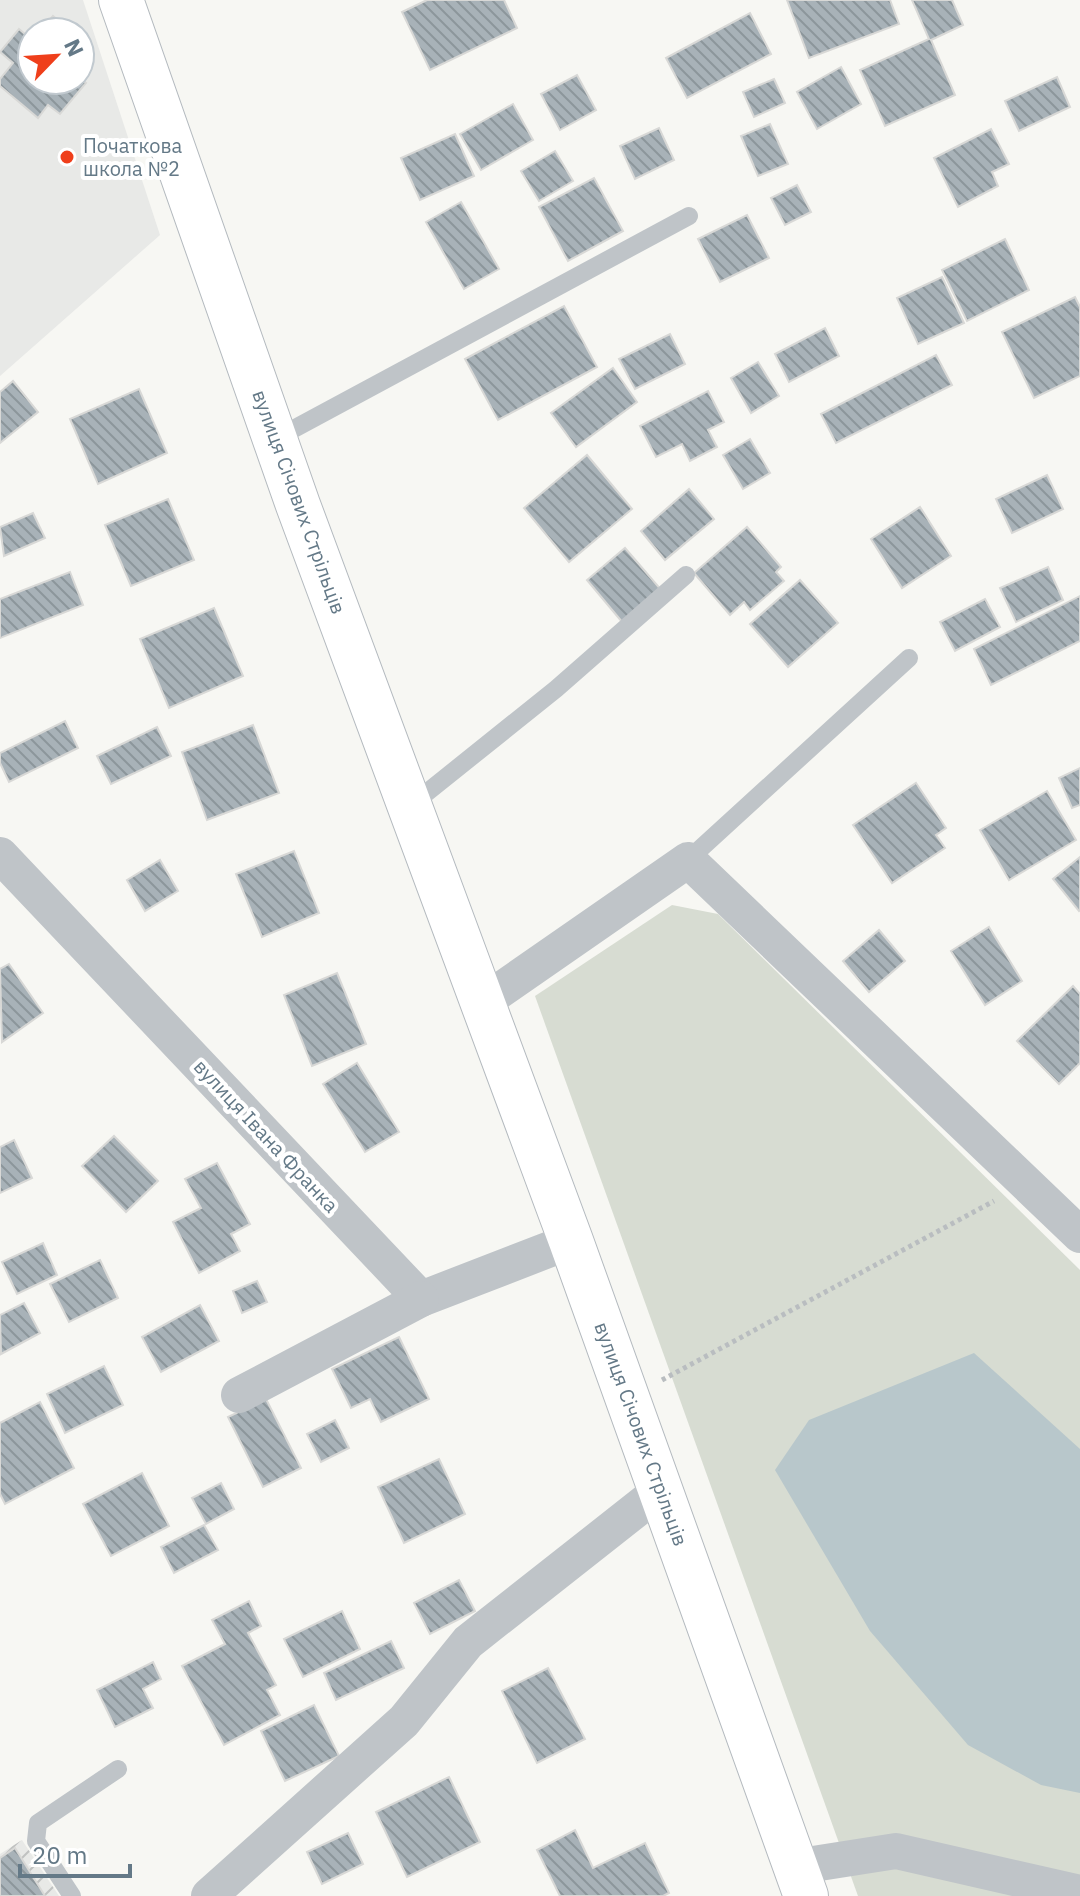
<svg xmlns="http://www.w3.org/2000/svg" width="1080" height="1896" font-family="'IBM Plex Sans',sans-serif">
  <style>
    .built { fill: #e8e9e7; fill-rule: evenodd }
    .industrial { fill: url(#industrial-furrows) }
    .grass { fill: #d7dcd2 }
    .water { fill: #b8c7cb }
    .building { fill: url(#building-back-hatch); stroke: #d8d8d6; stroke-width: 2 }
    .lines { fill: none; stroke-linecap: round; stroke-linejoin: round }
    .secondary-casing { stroke: #b4babf; stroke-width: 46 }
    .path { stroke: #b9bdc0; stroke-width: 5; stroke-dasharray: 4 4; stroke-linecap: butt }
    .lane { stroke: #bfc4c8; stroke-width: 18 }
    .street { stroke: #bfc4c8; stroke-width: 36 }
    .secondary { stroke: #fff; stroke-width: 44 }
    .poi-dot { fill: #ef3f1b; stroke: #fff; stroke-width: 3 }
    .labels { text-anchor: middle; stroke-width: 8; stroke-linejoin: round; paint-order: stroke }
    .poi-label { font-size: 20px; fill: #647987; stroke: #fff; text-anchor: start }
    .street-label { font-size: 20px; fill: #647987; stroke: #fff }
  </style>
  <defs>
    <pattern id="industrial-furrows" width="10" height="10" patternUnits="userSpaceOnUse" patternTransform="scale(2)"><rect width="10" height="10" fill="#e8e9e7"/><path d="M-1 1l2-2M0 10L10 0M9 11l2-2" fill="none" stroke="#c0c2c1"/></pattern>
    <pattern id="building-back-hatch" width="6" height="6" patternUnits="userSpaceOnUse" patternTransform="scale(2)"><rect width="6" height="6" fill="#a8b2b8"/><path d="M-1 5l2 2M0 0l6 6M5-1l2 2" fill="none" stroke="#8c969b"/></pattern>
  </defs>
  <rect width="100%" height="100%" fill="#f7f7f3"/>
  <path class="built" d="M0,0H83L160,235L0,376ZM32,32H80V80H32Z"/>
  <path class="industrial" d="M22,1840L59,1896H0V1854Z"/>
  <path class="grass" d="M672,905L718,914L1080,1270V1896H858L535,996Z"/>
  <path class="water" d="M974,1353L1080,1449V1793L1041,1785L968,1745L870,1631L775,1470L809,1420Z"/>
  <g class="building">
    <path d="M427,0H504L517,28L430,70L402,12Z"/>
    <path d="M787,0H890L899,24L809,58Z"/>
    <path d="M912,0H952L963,25L931,40L955,95L885,126L860,70L929,39Z"/>
    <path d="M750,13L771,54L687,98L666,58Z"/>
    <path d="M53,16L72,32H39Z"/>
    <path d="M19,29L32,40V80L80,78L86,83L60,114L48,105L38,118L0,86V79L13,63L0,52Z"/>
    <path d="M80,39L93,49L80,66Z"/>
    <path d="M841,67L861,104L817,129L797,92Z"/>
    <path d="M577,75L596,110L560,130L541,94Z"/>
    <path d="M1057,77L1070,107L1019,131L1005,101Z"/>
    <path d="M774,79L785,103L754,117L743,92Z"/>
    <path d="M513,104L533,140L481,170L460,134Z"/>
    <path d="M770,124L788,164L758,176L741,136Z"/>
    <path d="M659,128L674,160L635,179L620,146Z"/>
    <path d="M991,129L1009,164L992,172L998,186L958,207L934,158Z"/>
    <path d="M455,134L474,176L420,200L401,158Z"/>
    <path d="M555,151L573,181L539,201L521,171Z"/>
    <path d="M594,178L623,231L568,261L539,207Z"/>
    <path d="M797,185L811,212L785,225L771,198Z"/>
    <path d="M461,202L499,269L464,289L426,222Z"/>
    <path d="M747,215L769,258L720,282L698,239Z"/>
    <path d="M1005,239L1029,290L967,321L942,270Z"/>
    <path d="M942,277L964,323L918,344L897,298Z"/>
    <path d="M1075,297L1080,307V376L1034,398L1002,332Z"/>
    <path d="M564,306L597,367L498,420L465,359Z"/>
    <path d="M825,328L839,356L789,382L775,354Z"/>
    <path d="M670,334L685,364L635,389L619,359Z"/>
    <path d="M936,355L952,385L836,443L821,414Z"/>
    <path d="M758,362L779,396L751,413L731,378Z"/>
    <path d="M613,368L637,402L576,447L551,413Z"/>
    <path d="M13,381L38,412L0,443V392Z"/>
    <path d="M139,389L167,453L98,484L70,419Z"/>
    <path d="M708,391L724,422L708,430L717,447L690,461L682,444L656,457L640,426Z"/>
    <path d="M750,439L770,473L743,489L723,455Z"/>
    <path d="M587,455L632,509L569,562L524,508Z"/>
    <path d="M1047,475L1063,509L1012,533L996,499Z"/>
    <path d="M689,489L714,519L665,560L641,531Z"/>
    <path d="M168,499L194,560L131,586L105,525Z"/>
    <path d="M920,507L951,556L902,588L871,539Z"/>
    <path d="M33,513L45,538L4,556L0,527Z"/>
    <path d="M747,527L781,567L776,572L784,581L750,610L744,602L730,615L694,573Z"/>
    <path d="M625,548L662,591L623,623L587,580Z"/>
    <path d="M1048,567L1063,600L1016,622L1000,588Z"/>
    <path d="M70,572L83,605L0,638V599Z"/>
    <path d="M800,580L838,623L788,667L750,624Z"/>
    <path d="M1080,596V641L991,685L974,649Z"/>
    <path d="M985,599L1000,627L955,651L940,622Z"/>
    <path d="M214,608L243,676L169,708L140,639Z"/>
    <path d="M65,721L78,748L9,782L0,763V753Z"/>
    <path d="M253,725L279,793L207,820L182,752Z"/>
    <path d="M157,727L171,756L111,784L97,756Z"/>
    <path d="M1080,768V805L1072,808L1059,778Z"/>
    <path d="M916,783L946,828L936,835L945,848L892,883L853,825Z"/>
    <path d="M1047,791L1076,840L1009,880L980,830Z"/>
    <path d="M294,851L319,913L262,937L236,874Z"/>
    <path d="M1080,857V910L1079,911L1053,879Z"/>
    <path d="M160,860L178,891L145,911L127,880Z"/>
    <path d="M989,927L1022,981L985,1005L951,951Z"/>
    <path d="M879,930L905,961L869,992L843,961Z"/>
    <path d="M9,964L43,1013L2,1042L0,969Z"/>
    <path d="M337,973L366,1044L312,1066L284,995Z"/>
    <path d="M1073,986L1080,994V1063L1059,1084L1017,1041Z"/>
    <path d="M357,1063L399,1132L365,1152L323,1084Z"/>
    <path d="M114,1136L158,1181L126,1212L82,1166Z"/>
    <path d="M14,1140L32,1178L0,1193V1147Z"/>
    <path d="M217,1163L250,1224L231,1234L240,1251L199,1273L173,1222L201,1208L185,1179Z"/>
    <path d="M43,1243L57,1275L17,1294L2,1262Z"/>
    <path d="M100,1260L118,1298L69,1322L50,1284Z"/>
    <path d="M257,1281L267,1302L242,1313L233,1291Z"/>
    <path d="M24,1303L40,1333L1,1354L0,1315Z"/>
    <path d="M200,1305L219,1341L161,1372L142,1337Z"/>
    <path d="M399,1337L429,1399L381,1422L370,1399L351,1408L332,1369Z"/>
    <path d="M104,1366L123,1405L65,1433L47,1394Z"/>
    <path d="M266,1399L301,1468L263,1487L228,1417Z"/>
    <path d="M40,1402L74,1468L5,1504L0,1494V1423Z"/>
    <path d="M335,1420L349,1448L321,1462L307,1434Z"/>
    <path d="M439,1459L465,1514L404,1543L378,1487Z"/>
    <path d="M142,1473L169,1526L111,1556L83,1504Z"/>
    <path d="M221,1483L234,1509L206,1524L192,1498Z"/>
    <path d="M204,1525L218,1550L174,1573L161,1547Z"/>
    <path d="M459,1580L475,1611L430,1634L414,1603Z"/>
    <path d="M249,1601L261,1626L248,1633L276,1685L267,1690L280,1715L224,1745L182,1666L225,1644L212,1620Z"/>
    <path d="M342,1611L360,1649L303,1677L284,1639Z"/>
    <path d="M391,1641L404,1668L336,1700L324,1673Z"/>
    <path d="M153,1662L161,1679L143,1689L153,1708L115,1727L97,1690Z"/>
    <path d="M548,1668L585,1739L537,1763L502,1691Z"/>
    <path d="M314,1705L339,1756L285,1781L261,1731Z"/>
    <path d="M449,1777L480,1842L407,1877L376,1812Z"/>
    <path d="M575,1830L593,1868L645,1843L669,1893L663,1896H560L537,1850Z"/>
    <path d="M348,1833L363,1864L322,1884L307,1852Z"/>
    <path d="M15,1848L45,1896H0V1858Z"/>
  </g>
  <g class="lines">
    <g class="secondary-casing">
      <path id="secondary" d="M121,0L298,505L571,1241L806,1896"/>
    </g>
    <path class="path" d="M662,1380L994,1201"/>
    <g class="lane">
      <path d="M275,439L689,216"/>
      <path d="M410,806L556,689L686,575"/>
      <path d="M688,860L909,658"/>
      <path d="M72,1896L36,1841L38,1823L118,1769"/>
    </g>
    <g class="street">
      <path d="M0,855L421,1299L571,1241"/>
      <path d="M482,1003L688,860L1080,1235"/>
      <path d="M239,1395L421,1299"/>
      <path d="M794,1867L896,1851L1080,1893"/>
      <path d="M209,1896L404,1721L468,1642L661,1490"/>
    </g>
    <use href="#secondary" class="secondary"/>
  </g>
  <circle class="poi-dot" cx="67" cy="157" r="8"/>
  <g class="labels">
    <g class="poi-label">
      <text x="83" y="153">Початкова<tspan x="83" dy="23">школа №2</tspan></text>
    </g>
    <g class="street-label">
      <text transform="translate(299 502) rotate(70)" y="7">вулиця Січових Стрільців</text>
      <text transform="translate(266 1136) rotate(47)" y="7">вулиця Івана Франка</text>
      <text transform="translate(641 1434) rotate(70)" y="7">вулиця Січових Стрільців</text>
    </g>
  </g>
  <g transform="translate(56 56) rotate(65)"><circle r="38" fill="#ffffff" stroke="#c1c9cf" stroke-width="2"/>
  <path d="M0-6L14 30L0 20L-14 30Z" fill="#ef3f1b"/>
  <text y="-12" font-size="22" font-weight="bold" text-anchor="middle" fill="#647987">N</text>
  </g>
  <path d="M20 1864v12h110v-12" fill="none" stroke="#647987" stroke-width="4"/>
  <text x="32" y="1864" font-size="24" fill="#647987" stroke="#ffffff" stroke-width="6" paint-order="stroke">20 m</text>
</svg>
